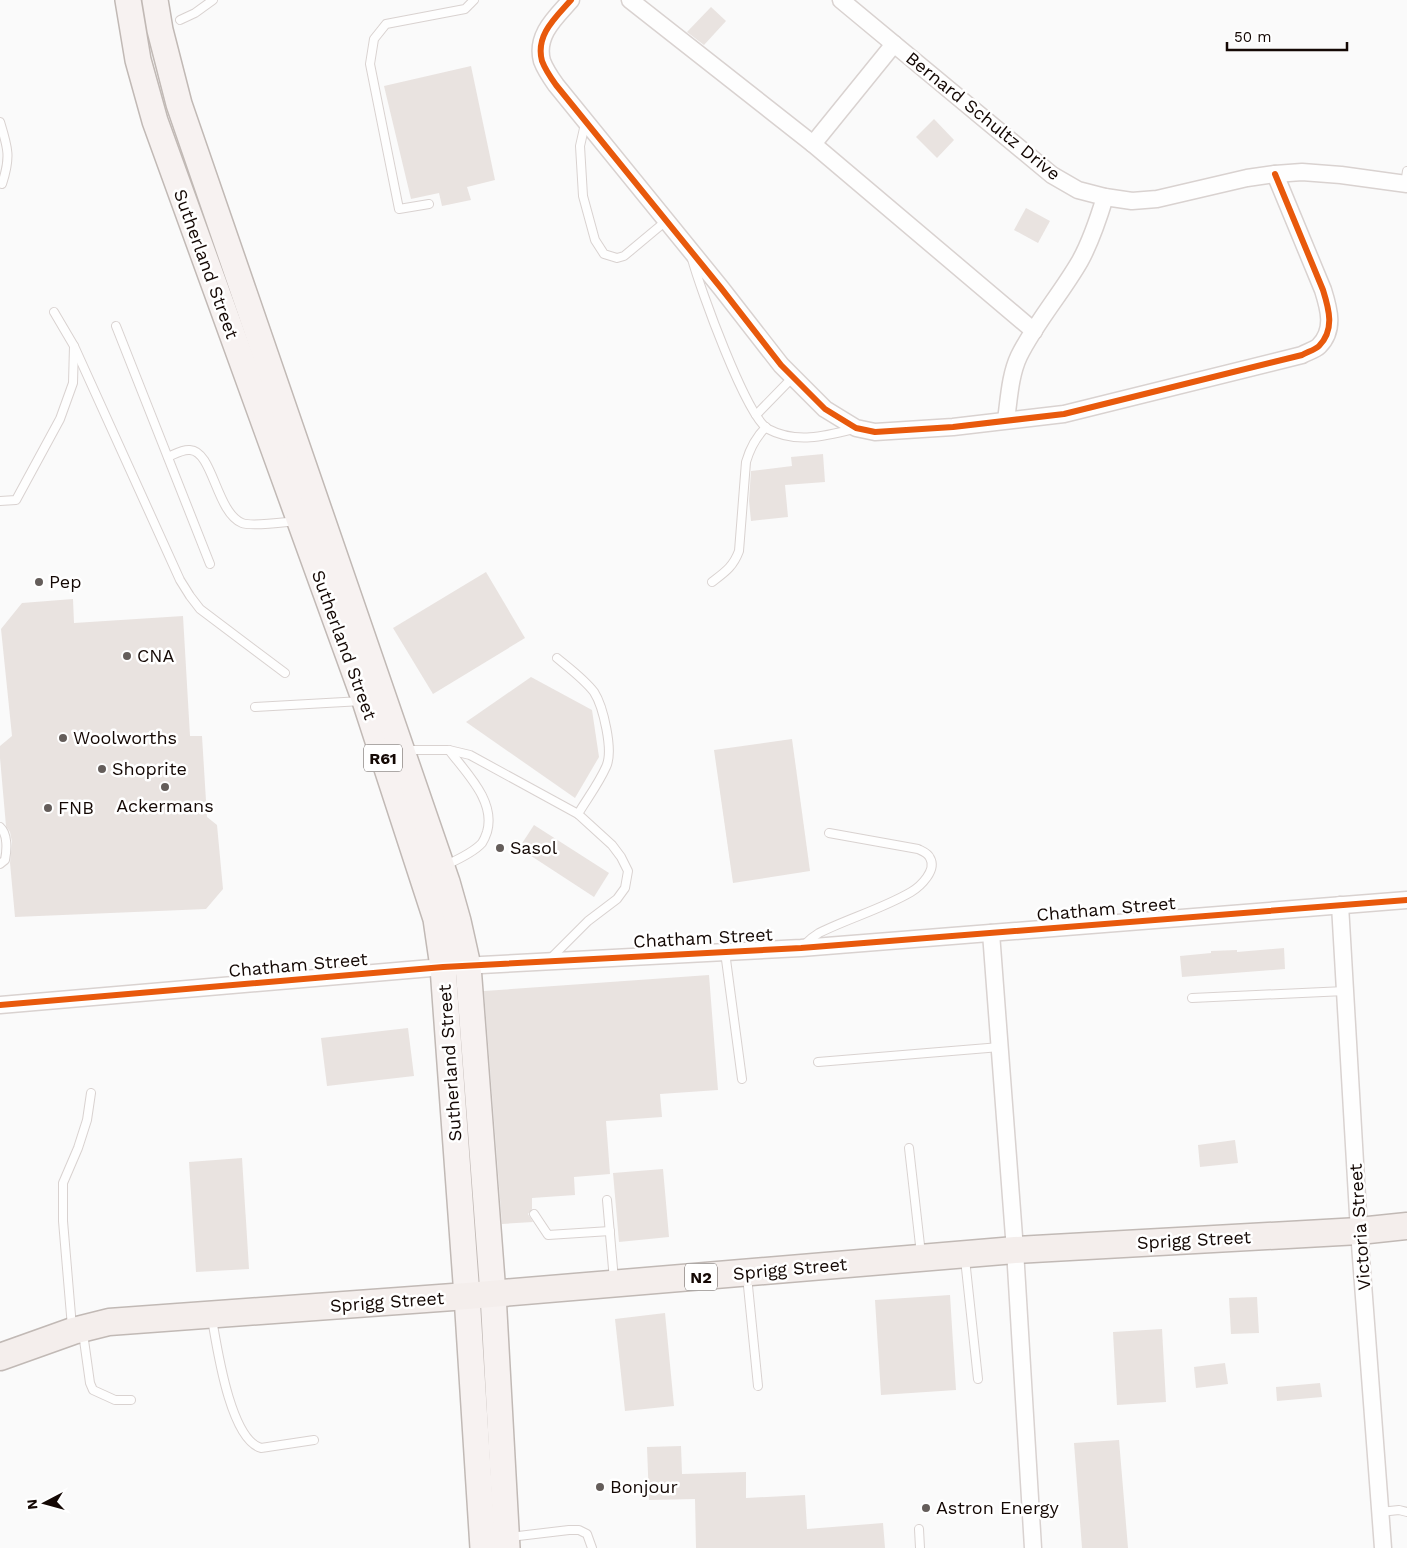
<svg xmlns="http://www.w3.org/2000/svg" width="1407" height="1548" font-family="'Work Sans',sans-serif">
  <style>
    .building { fill: #e9e3e0 }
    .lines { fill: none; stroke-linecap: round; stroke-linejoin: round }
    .service-casing { stroke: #d9d2d0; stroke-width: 10 }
    .minor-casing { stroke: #d9d2d0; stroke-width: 19 }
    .primary-casing { stroke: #c1b9b5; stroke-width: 28 }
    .trunk-casing { stroke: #c1b9b5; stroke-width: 29 }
    .service { stroke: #fefefe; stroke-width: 8 }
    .minor { stroke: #fefefe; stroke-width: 16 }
    .primary { stroke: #f7f2f1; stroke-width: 25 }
    .trunk { stroke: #f4eeec; stroke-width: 26 }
    .cycleway-casing { stroke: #fff; stroke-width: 9 }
    .cycleway { stroke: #e8590c; stroke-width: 6 }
    .poi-dot { fill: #645d5a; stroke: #fff; stroke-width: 2 }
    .labels { text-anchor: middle; stroke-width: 5; stroke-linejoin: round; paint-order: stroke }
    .shield { fill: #fff; stroke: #5a524f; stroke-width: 1 }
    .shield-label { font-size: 16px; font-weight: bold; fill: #140804 }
    .street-label { font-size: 18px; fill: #140804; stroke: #fff }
    .poi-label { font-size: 18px; fill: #140804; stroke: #fff; text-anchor: start }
  </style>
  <rect width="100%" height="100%" fill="#fafafa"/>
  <g class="building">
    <path d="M711,7L726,21L704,45L687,32Z"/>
    <path d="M471,66L495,180L467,187L471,200L442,206L439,193L411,199L384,86Z"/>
    <path d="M934,119L954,140L937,158L916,137Z"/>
    <path d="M1026,208L1050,221L1038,243L1014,230Z"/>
    <path d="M823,454L825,482L785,485L788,517L751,521L749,501L751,471L792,466L791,457Z"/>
    <path d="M486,572L525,638L433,694L393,628Z"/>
    <path d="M73,599L74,623L183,616L190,736H202L207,817L217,825L223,889L206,909L15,917L10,863L12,842L10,832L6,826L0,758V746L12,736L1,629L22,603Z"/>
    <path d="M531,677L592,710L599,757L575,798L466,722Z"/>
    <path d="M792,739L810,871L733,883L714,750Z"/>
    <path d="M534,825L609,873L594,897L519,848Z"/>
    <path d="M1284,948L1285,969L1182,977L1180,956L1211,953V951L1237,950V952Z"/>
    <path d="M709,975L718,1090L660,1094L662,1117L606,1121L610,1174L574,1177L575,1195L532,1198V1209L528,1214L533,1222L502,1224L484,991Z"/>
    <path d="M408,1028L414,1076L327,1086L321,1038Z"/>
    <path d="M1235,1140L1238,1163L1200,1167L1198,1145Z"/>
    <path d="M242,1158L249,1269L196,1272L189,1162Z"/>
    <path d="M663,1169L669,1237L619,1242L613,1173Z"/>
    <path d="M950,1295L956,1390L881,1395L875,1300Z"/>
    <path d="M1257,1297L1259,1333L1231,1334L1229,1298Z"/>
    <path d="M665,1313L674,1406L625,1411L615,1319Z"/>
    <path d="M1162,1329L1166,1402L1117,1405L1113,1332Z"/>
    <path d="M1225,1363L1228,1384L1196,1388L1194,1367Z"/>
    <path d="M1320,1383L1322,1397L1277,1401L1276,1387Z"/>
    <path d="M1119,1440L1128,1548H1082L1074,1443Z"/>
    <path d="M681,1446L682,1474L746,1472V1498L805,1495L807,1529L883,1523L885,1548H696L695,1499L649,1500L647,1447Z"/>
  </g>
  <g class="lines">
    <g class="service-casing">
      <g id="service">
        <path d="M180,20L195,13L213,0"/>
        <path d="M0,122C8,148 11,157 2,184"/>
        <path d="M585,124L580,146L583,196L595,240L604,254L617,258L624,256L666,221"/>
        <path d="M1405,184L1407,171"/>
        <path d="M429,204L399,209L370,64L374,39L386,24L465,9L474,0"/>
        <path d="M692,259C700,288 746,416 768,429C796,444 826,436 854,429"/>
        <path d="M116,326L210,564"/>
        <path d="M74,346L180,580L190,596L200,609L285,673"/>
        <path d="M756,415L793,377"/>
        <path d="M168,457C175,454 183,449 190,450C213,451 216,512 242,523C252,527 285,522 297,521"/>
        <path d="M0,501L16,500L60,419L73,383L74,346L54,312"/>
        <path d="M712,582C725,572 733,567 739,551L746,462C750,448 755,438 766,427"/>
        <path d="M255,707L362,701"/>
        <path d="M406,750H449L470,755L578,814C587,799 599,783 606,767C614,751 603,706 594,692C584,679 569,668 557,658"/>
        <path d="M0,827C8,834 7,850 5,860L0,864"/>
        <path d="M446,865C457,860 474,852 482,843C484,840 486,835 487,832C496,801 466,773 449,750"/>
        <path d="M804,945C809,940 814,936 819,933C849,918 882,909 911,892C921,886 937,870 930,858C928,853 922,851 918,849L829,833"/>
        <path d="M725,952L742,1079"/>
        <path d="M550,959L588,921L617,899L625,888L628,871L621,857L612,845L578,814"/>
        <path d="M1192,998L1345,991"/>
        <path d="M818,1062L1000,1047"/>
        <path d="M909,1148L921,1254"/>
        <path d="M607,1200L614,1280"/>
        <path d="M534,1214L548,1235L610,1231"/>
        <path d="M965,1259L978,1379"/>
        <path d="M747,1276L758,1386"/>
        <path d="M212,1319C217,1347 230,1439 261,1448L314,1440"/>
        <path d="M72,1327L63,1221V1183L78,1148L87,1120L91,1093"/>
        <path d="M83,1333L90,1383L93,1390L115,1400H131"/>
        <path d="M1380,1512L1399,1510L1407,1512"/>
        <path d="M919,1529L920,1548"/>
        <path d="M510,1537L569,1530H579L587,1534L592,1548"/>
      </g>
    </g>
    <g class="minor-casing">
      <g id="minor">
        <path d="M571,0C556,17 535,35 542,61C545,69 551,78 556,85L721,288L781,365L825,409L856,428L875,432L953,427L1064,414L1302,355C1307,352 1315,350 1319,346C1335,330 1329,309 1323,290L1275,174"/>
        <path d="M630,0L813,144L1034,331"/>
        <path d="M841,0L1052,175L1078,190L1105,197L1132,201L1157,199L1247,178L1275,174L1302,172L1341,175L1407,184"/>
        <path d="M813,144L894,44"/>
        <path d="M1006,420C1009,399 1010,375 1019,356C1036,322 1061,294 1080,261C1091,241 1098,220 1105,197"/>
        <path d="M1340,905L1359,1231L1383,1548"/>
        <path d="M991,933L1015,1250L1033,1548"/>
        <path d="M0,1005L443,967L801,948L1407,900"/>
      </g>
    </g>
    <g class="primary-casing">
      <g id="primary">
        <path d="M128,0L138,60L155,121L365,701L436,919L443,967L467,1296L483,1548"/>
        <path d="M155,0L160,30L179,104L447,882L458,921L468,966L493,1294L507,1548"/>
      </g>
    </g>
    <g class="trunk-casing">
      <path id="trunk" d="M0,1357L73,1331L109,1322L467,1296L1015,1250L1359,1231L1407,1226"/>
    </g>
    <use href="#service" class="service"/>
    <use href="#minor" class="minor"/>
    <use href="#primary" class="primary"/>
    <use href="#trunk" class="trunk"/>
    <g class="cycleway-casing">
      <g id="cycleway">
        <path d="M571,0C556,17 535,35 542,61C545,69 551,78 556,85L721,288L781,365L825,409L856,428L875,432L953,427L1064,414L1302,355C1307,352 1315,350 1319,346C1335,330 1329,309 1323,290L1275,174"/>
        <path d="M0,1005L443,967L801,948L1407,900"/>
      </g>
    </g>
    <use href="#cycleway" class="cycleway"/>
  </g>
  <g class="poi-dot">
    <circle cx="39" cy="582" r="5"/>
    <circle cx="127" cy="656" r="5"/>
    <circle cx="63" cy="738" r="5"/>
    <circle cx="102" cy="769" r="5"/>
    <circle cx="165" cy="787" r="5"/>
    <circle cx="48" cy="808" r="5"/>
    <circle cx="500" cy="848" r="5"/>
    <circle cx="600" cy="1487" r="5"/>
    <circle cx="926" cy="1508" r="5"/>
  </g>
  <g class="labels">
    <g class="shield">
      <rect x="364" y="744.5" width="38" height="27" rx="4"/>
      <rect x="685" y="1263.5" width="32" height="27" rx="4"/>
    </g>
    <g class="shield-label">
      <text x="383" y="764">R61</text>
      <text x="701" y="1283">N2</text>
    </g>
    <g class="street-label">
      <text transform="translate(983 116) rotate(39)" y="6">Bernard Schultz Drive</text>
      <text transform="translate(206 264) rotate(70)" y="6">Sutherland Street</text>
      <text transform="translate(344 645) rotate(70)" y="6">Sutherland Street</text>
      <text transform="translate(1106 909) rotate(-5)" y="6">Chatham Street</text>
      <text transform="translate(703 938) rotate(-3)" y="6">Chatham Street</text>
      <text transform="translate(298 965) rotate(-5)" y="6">Chatham Street</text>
      <text transform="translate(450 1063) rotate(-94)" y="6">Sutherland Street</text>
      <text transform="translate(1360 1227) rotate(-94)" y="6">Victoria Street</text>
      <text transform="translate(1194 1240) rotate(-3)" y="6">Sprigg Street</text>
      <text transform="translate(790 1269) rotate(-5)" y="6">Sprigg Street</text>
      <text transform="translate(387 1302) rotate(-4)" y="6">Sprigg Street</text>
    </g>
    <g class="poi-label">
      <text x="49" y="588">Pep</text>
      <text x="137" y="662">CNA</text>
      <text x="73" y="744">Woolworths</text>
      <text x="112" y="775">Shoprite</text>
      <text x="165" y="812" text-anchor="middle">Ackermans</text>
      <text x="58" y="814">FNB</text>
      <text x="510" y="854">Sasol</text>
      <text x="610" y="1493">Bonjour</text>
      <text x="936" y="1514">Astron Energy</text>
    </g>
  </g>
  <g transform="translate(45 1503) rotate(264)" stroke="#ffffff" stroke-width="4" paint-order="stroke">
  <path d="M0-4L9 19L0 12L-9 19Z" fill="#140804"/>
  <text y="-8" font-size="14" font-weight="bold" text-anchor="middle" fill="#140804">N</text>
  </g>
  <path d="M1227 42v8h120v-8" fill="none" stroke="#140804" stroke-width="2.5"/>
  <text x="1234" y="42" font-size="15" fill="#140804" stroke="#ffffff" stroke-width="4" paint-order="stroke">50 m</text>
</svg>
